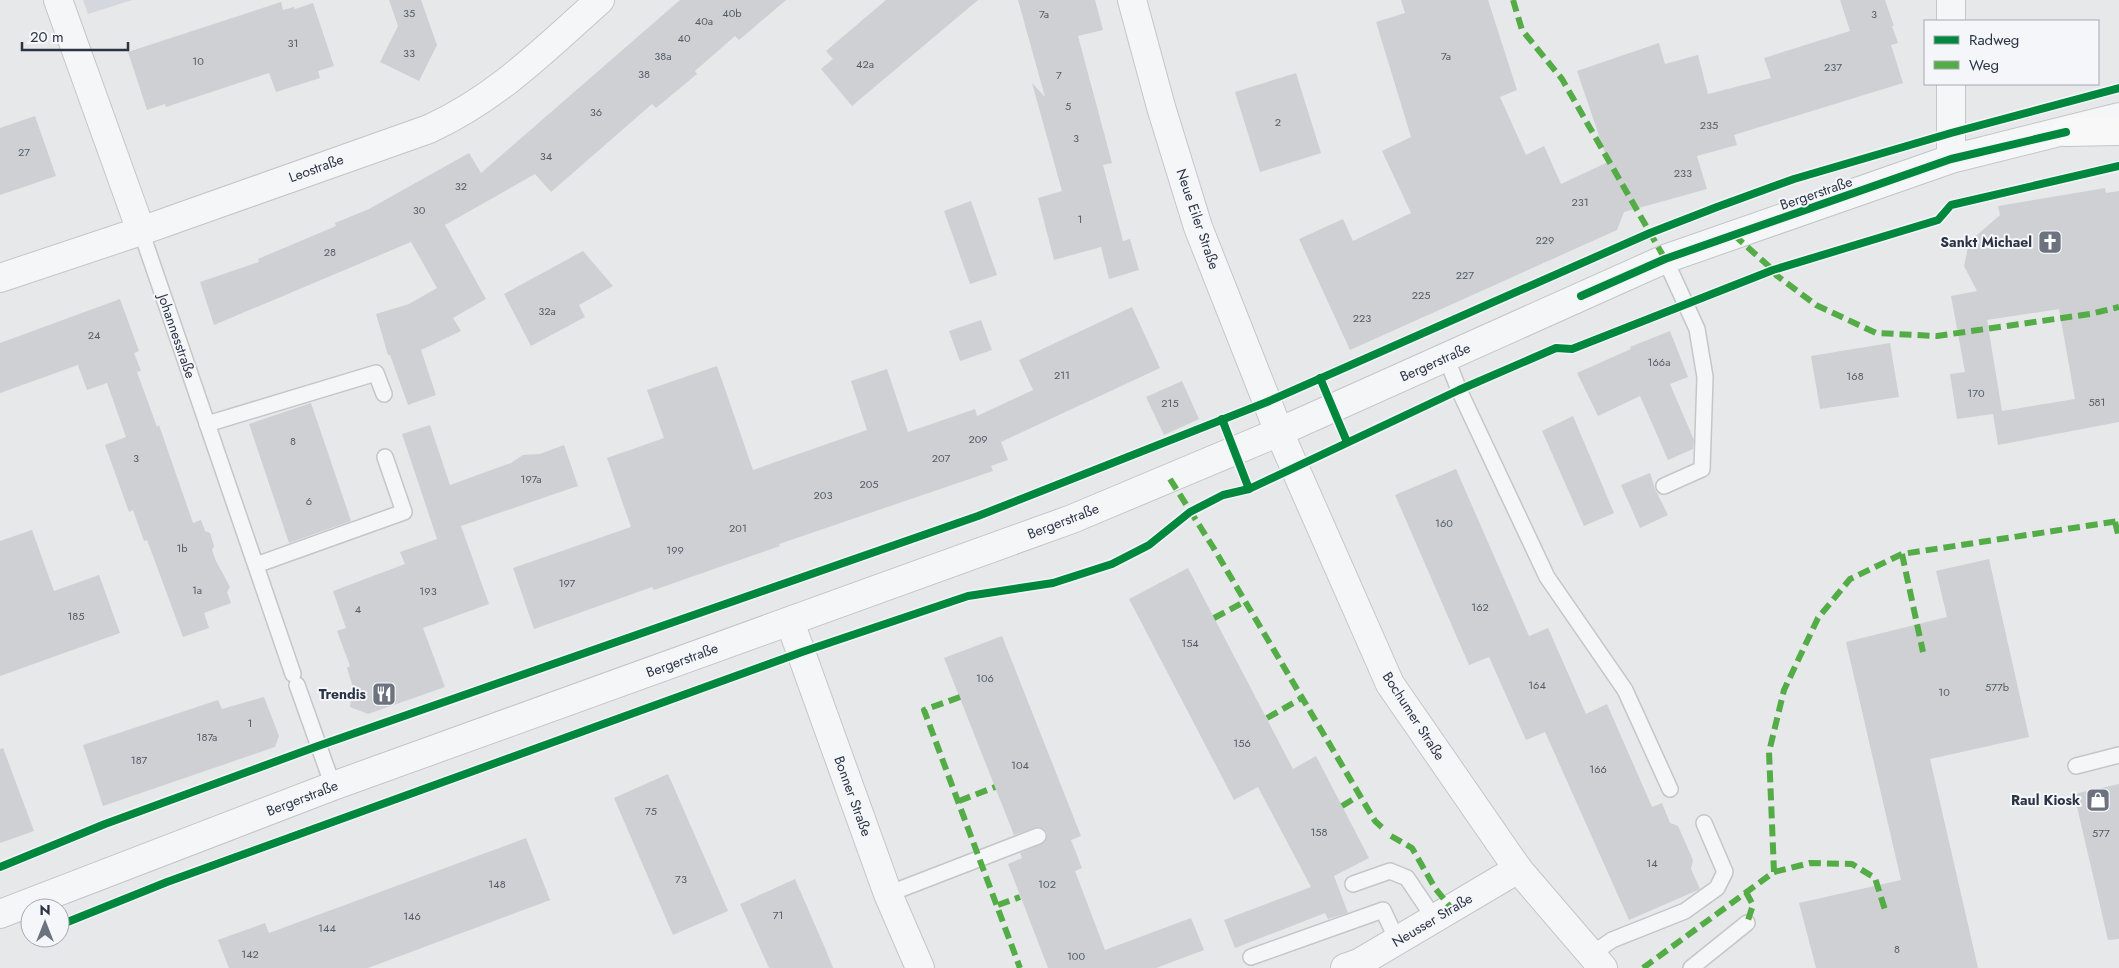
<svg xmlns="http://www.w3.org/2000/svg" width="2119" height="968" font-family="Jost,sans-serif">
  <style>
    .built { fill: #d4d7dd }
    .building { fill: #ced0d3; fill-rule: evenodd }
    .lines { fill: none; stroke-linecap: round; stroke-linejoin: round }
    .service-casing { stroke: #c4c6c8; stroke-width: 18 }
    .minor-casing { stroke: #c4c6c8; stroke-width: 30 }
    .tertiary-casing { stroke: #c4c6c8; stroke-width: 30 }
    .primary-casing { stroke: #c2c5c8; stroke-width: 30 }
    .service { stroke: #f5f6f7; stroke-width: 15 }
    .minor { stroke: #f5f6f7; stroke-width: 28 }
    .tertiary { stroke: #f5f6f7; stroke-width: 28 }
    .primary { stroke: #f8f8f8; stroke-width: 28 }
    .quiet { stroke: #54ac47; stroke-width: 6; stroke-dasharray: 12 6; stroke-linecap: butt }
    .cycleway-casing { stroke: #f4f6f9; stroke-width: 11 }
    .cycleway { stroke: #00873e; stroke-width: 8 }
    .labels { text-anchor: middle; stroke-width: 4; stroke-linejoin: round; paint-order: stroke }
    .number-label { font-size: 11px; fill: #545c69 }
    .street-label { font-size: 14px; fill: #2b3445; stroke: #f4f6f9 }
    .poi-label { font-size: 14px; font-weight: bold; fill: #2b3445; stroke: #f4f6f9; text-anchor: end }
  </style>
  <rect width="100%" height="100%" fill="#e6e8ea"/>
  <path class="built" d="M83,0H132L88,14Z"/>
  <g class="building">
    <path d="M389,0H421L437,45L419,81L380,62L398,26Z"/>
    <path d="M680,0H786L739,40L735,36L695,71L697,74L656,108L652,104L551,192L535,174L445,225L486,299L453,318L461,331L421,350L436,395L408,405L390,355H388L376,314L409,304L437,288L411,242L214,325L200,282L259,262L258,259L336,226L335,223L369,209L469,153L481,173Z"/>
    <path d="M886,0H978L852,106L821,69L833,59L826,51Z"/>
    <path d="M1018,0H1095L1103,30L1078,36L1112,163L1103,165L1123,241L1130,239L1139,270L1109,279L1101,247L1054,260L1038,198L1062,191L1032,83L1045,97Z"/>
    <path d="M1401,0H1488L1517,90L1500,97L1526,155L1544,146L1561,184L1608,162L1577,71L1659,43L1665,64L1698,55L1708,94L1771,78L1764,58L1850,31L1840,0H1885L1894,26H1892L1898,43L1891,45L1903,83L1734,135L1737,145L1697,156L1707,189L1624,212L1617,230L1350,350L1299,239L1343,219L1353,241L1411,213L1382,151L1411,137L1376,22L1405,13Z"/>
    <path d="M281,2L283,10L294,7L295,9L313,3L334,66L318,71L320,78L276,92L269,73L166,107L165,104L147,110L128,52Z"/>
    <path d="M1296,73L1321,153L1260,172L1235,92Z"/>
    <path d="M35,116L56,176L0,195V128Z"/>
    <path d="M2105,188L2106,193L2119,191V422L1998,445L1993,414L1957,419L1950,374L1965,372L1951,296L1977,291L1964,266L1969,242L2000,215L1998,206ZM2059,309L2075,399L2002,411L1987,320Z"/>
    <path d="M971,201L997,275L970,284L944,211Z"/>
    <path d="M583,251L613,286L579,305L585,317L531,346L504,294Z"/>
    <path d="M120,299L139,351L134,353L141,371L137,372L157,427L159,425L193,523L201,520L205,531L210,533L214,546L212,550L216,561L230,587L227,592L231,603L204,613L209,628L183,637L147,540L144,541L133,510L129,512L105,445L126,437L107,383L87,390L78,365L0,393V343Z"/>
    <path d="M1132,307L1160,368L1001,442L1008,460L991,466L993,471L779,544L780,546L654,590L652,587L534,629L513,568L631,527L607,458L664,438L647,390L717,366L753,470L867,430L851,381L887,369L908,432L975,409L977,416L1033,390L1019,360Z"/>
    <path d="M981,320L992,350L960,361L949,331Z"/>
    <path d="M1670,331L1688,377L1670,384L1694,440L1693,449L1668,460L1640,396L1598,416L1577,373L1631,349L1630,347Z"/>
    <path d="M1890,343L1899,397L1820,409L1811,356Z"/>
    <path d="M1182,381L1199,419L1164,435L1146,397Z"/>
    <path d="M311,403L351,521L289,543L249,424Z"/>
    <path d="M1573,416L1614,513L1584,526L1542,431Z"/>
    <path d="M430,425L450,485L511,463L523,455L540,454L564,445L578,486L461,526L489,604L423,628L445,687L368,714L350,707L353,687L347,668L350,666L337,631L346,628L333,591L405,564L400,552L437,539L402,434Z"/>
    <path d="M1456,469L1529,636L1548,628L1586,714L1607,704L1652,807L1662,803L1670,823L1678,826L1693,860L1691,869L1700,889L1698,890L1629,920L1545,732L1526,740L1489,657L1469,665L1395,495Z"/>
    <path d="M1650,473L1655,489L1668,515L1640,528L1621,485Z"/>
    <path d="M32,530L54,591L99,575L120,633L0,676V541Z"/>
    <path d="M1989,559L2029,737L1930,759L1978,968H1816L1799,903L1901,880L1846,642L1947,617L1936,571Z"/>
    <path d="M1188,568L1293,769L1316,756L1369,858L1334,876L1348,913L1328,919L1325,913L1235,948L1224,920L1311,887L1258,787L1234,800L1129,599Z"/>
    <path d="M1002,636L1081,836L1071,840L1082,868L1075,871L1105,950L1191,918L1204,950L1156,968H1048L1008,864L1022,858L1020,853L1045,842L1047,833L1044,829L1039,827L1014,835L944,658Z"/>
    <path d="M264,697L279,736L275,747L103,806L83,745L218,700L222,709Z"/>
    <path d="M3,748L34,831L0,843V749Z"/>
    <path d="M668,774L728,911L673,935L614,798Z"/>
    <path d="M2119,784V939L2108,940L2074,794Z"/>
    <path d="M526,838L550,900L368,968H229L218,940L265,923L269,933Z"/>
    <path d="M795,879L825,948L833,968H769L740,904Z"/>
  </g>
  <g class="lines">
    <g class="service-casing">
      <g id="service">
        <path d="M141,231L293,674"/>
        <path d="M1446,357L1459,390L1547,577L1625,690L1670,789"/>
        <path d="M207,424L376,373L384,394"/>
        <path d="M1664,486L1702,469L1705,377L1697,329L1665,259"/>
        <path d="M256,565L404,512L385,457"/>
        <path d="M297,685L333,786"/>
        <path d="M2076,766L2119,755"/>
        <path d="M1353,884L1390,871L1407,878L1434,918"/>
        <path d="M888,894L1038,836"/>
        <path d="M1592,954L1612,940L1685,911L1717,888L1725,872L1704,823"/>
        <path d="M1251,957L1383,910L1397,940"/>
        <path d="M1691,968L1747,923"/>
      </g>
    </g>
    <g class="minor-casing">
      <g id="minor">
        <path d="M58,0L141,231"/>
        <path d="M1132,0L1161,107L1198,227L1279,432L1390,684L1518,869L1603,968"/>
        <path d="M1951,0V21"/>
        <path d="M1951,84V159"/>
        <path d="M0,278L141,231L429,129C497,98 545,49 600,0"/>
        <path d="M790,622L888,894L920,968"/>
        <path d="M1345,968L1359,963L1518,869"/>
      </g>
    </g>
    <g class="tertiary-casing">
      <path id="tertiary" d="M0,914L333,786L1072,519L1279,432L1665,259L1951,159L2119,117"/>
    </g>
    <g class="primary-casing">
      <path id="primary" d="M2066,132L2119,131"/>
    </g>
    <use href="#service" class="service"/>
    <use href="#minor" class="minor"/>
    <use href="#tertiary" class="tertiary"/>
    <use href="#primary" class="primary"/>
    <g class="quiet">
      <path d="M1513,0L1522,30L1562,79L1665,259"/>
      <path d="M1734,235L1773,270L1776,275L1816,305L1876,333L1937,336L2090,314L2119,307"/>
      <path d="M1170,479L1213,547L1375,821L1386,831"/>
      <path d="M2115,522L2119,538"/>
      <path d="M1902,554L1923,652"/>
      <path d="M1214,618L1244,602"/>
      <path d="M960,697L924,710L1020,968"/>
      <path d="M1267,718L1302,698"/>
      <path d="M959,801L995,787"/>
      <path d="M1342,806L1360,795"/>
      <path d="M1391,836L1412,848L1435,888L1451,908"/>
      <path d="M1774,872L1810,863L1852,864L1875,878L1886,913"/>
      <path d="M1746,892L1753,905L1747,923"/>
      <path d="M998,905L1020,897"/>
      <path d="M1643,968L1774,872L1769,752L1784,690L1818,618L1850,579L1902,554L2119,521"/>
    </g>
    <g class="cycleway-casing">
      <g id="cycleway">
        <path d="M1581,296L1665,259L1951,159L2066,132"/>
        <path d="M1320,378L1347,442"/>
        <path d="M1222,419L1249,489"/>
        <path d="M0,867L105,824L318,746L978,516L1267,402L1650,233L1717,207L1794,179L1951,133L2119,88"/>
        <path d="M60,925L167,882L802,652L968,596L1053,583L1112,564L1149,545L1190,512L1223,495L1249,489L1459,390L1556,348L1572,349L1773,270L1938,220L1951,205L2119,166"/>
      </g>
    </g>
    <use href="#cycleway" class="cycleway"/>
  </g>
  <defs>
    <g id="church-square" transform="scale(1.25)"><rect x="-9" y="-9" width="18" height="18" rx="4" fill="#6c737f" stroke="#f4f6f9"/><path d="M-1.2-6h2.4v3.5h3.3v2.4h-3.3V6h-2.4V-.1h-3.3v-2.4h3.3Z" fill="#fff"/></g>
    <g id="restaurant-square" transform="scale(1.25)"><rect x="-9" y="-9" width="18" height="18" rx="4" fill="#6c737f" stroke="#f4f6f9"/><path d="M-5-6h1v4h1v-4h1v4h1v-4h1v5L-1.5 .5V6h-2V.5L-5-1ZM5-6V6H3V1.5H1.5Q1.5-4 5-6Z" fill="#fff"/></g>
    <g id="shop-square" transform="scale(1.25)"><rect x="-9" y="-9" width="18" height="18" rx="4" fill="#6c737f" stroke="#f4f6f9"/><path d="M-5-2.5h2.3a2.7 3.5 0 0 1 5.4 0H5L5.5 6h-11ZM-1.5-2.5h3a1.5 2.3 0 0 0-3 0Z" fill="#fff"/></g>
  </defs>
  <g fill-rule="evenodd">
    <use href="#church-square" x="2050" y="242"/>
    <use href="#restaurant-square" x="384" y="694"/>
    <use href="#shop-square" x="2098" y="800"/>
  </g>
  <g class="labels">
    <g class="number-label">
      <text x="409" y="17">35</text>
      <text x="732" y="17">40b</text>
      <text x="1044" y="18">7a</text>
      <text x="1874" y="18">3</text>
      <text x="704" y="25">40a</text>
      <text x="684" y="42">40</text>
      <text x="293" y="47">31</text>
      <text x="409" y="57">33</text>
      <text x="663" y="60">38a</text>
      <text x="1446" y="60">7a</text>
      <text x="198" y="65">10</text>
      <text x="865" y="68">42a</text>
      <text x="1833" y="71">237</text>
      <text x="644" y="78">38</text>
      <text x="1059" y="79">7</text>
      <text x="1068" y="110">5</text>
      <text x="596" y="116">36</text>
      <text x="1278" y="126">2</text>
      <text x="1709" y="129">235</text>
      <text x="1076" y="142">3</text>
      <text x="24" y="156">27</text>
      <text x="546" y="160">34</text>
      <text x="1683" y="177">233</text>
      <text x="461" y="190">32</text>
      <text x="1580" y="206">231</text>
      <text x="419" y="214">30</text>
      <text x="1080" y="223">1</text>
      <text x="1545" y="244">229</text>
      <text x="330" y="256">28</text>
      <text x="1465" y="279">227</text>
      <text x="1421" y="299">225</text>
      <text x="547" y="315">32a</text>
      <text x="1362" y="322">223</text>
      <text x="94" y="339">24</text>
      <text x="1659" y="366">166a</text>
      <text x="1062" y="379">211</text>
      <text x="1855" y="380">168</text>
      <text x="1976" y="397">170</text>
      <text x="2097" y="406">581</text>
      <text x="1170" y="407">215</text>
      <text x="978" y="443">209</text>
      <text x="293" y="445">8</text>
      <text x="136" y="462">3</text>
      <text x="941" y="462">207</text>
      <text x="531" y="483">197a</text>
      <text x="869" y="488">205</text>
      <text x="823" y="499">203</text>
      <text x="309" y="505">6</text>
      <text x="1444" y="527">160</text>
      <text x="738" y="532">201</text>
      <text x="182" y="552">1b</text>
      <text x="675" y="554">199</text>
      <text x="567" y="587">197</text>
      <text x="197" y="594">1a</text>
      <text x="428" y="595">193</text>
      <text x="1480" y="611">162</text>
      <text x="358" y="613">4</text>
      <text x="76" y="620">185</text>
      <text x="1190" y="647">154</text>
      <text x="985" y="682">106</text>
      <text x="1537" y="689">164</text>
      <text x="1997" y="691">577b</text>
      <text x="1944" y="696">10</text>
      <text x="250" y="727">1</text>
      <text x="207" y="741">187a</text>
      <text x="1242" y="747">156</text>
      <text x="139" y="764">187</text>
      <text x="1020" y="769">104</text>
      <text x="1598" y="773">166</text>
      <text x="651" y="815">75</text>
      <text x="1319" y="836">158</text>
      <text x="2101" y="837">577</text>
      <text x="1652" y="867">14</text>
      <text x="681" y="883">73</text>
      <text x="497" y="888">148</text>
      <text x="1047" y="888">102</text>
      <text x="778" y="919">71</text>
      <text x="412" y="920">146</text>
      <text x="327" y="932">144</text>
      <text x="1897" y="953">8</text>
      <text x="250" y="958">142</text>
      <text x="1076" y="960">100</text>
    </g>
    <g class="street-label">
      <text transform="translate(316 168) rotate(-20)" y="5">Leostraße</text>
      <text transform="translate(1816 193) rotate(-19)" y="5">Bergerstraße</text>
      <text transform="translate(1198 219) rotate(71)" y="5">Neue Eiler Straße</text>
      <text transform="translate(177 336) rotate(71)" y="5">Johannesstraße</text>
      <text transform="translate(1435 362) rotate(-24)" y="5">Bergerstraße</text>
      <text transform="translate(1063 521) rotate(-21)" y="5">Bergerstraße</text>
      <text transform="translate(682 660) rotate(-20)" y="5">Bergerstraße</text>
      <text transform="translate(1414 716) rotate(57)" y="5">Bochumer Straße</text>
      <text transform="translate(853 796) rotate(70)" y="5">Bonner Straße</text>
      <text transform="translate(302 798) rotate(-21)" y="5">Bergerstraße</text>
      <text transform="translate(1432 920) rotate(-31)" y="5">Neusser Straße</text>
    </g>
    <g class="poi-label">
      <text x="2032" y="247">Sankt Michael</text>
      <text x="366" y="699">Trendis</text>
      <text x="2080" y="805">Raul Kiosk</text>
    </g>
  </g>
  <rect x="1924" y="20" width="175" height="65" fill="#f4f6f9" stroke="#a4a8b1"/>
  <rect x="1934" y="36" width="25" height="8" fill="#00873e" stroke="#a4a8b1"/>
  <text x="1969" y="45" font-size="15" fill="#2b3445">Radweg</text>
  <rect x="1934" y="61" width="25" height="8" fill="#54ac47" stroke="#a4a8b1"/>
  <text x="1969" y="70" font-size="15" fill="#2b3445">Weg</text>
  <g transform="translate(45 923)"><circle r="24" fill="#f4f6f9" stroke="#a4a8b1"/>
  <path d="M0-4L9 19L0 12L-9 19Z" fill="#6c737f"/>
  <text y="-8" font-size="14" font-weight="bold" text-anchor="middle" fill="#2b3445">N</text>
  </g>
  <path d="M22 42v8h106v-8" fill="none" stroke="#2b3445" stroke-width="2.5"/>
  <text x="30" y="42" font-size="15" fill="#2b3445" stroke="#f4f6f9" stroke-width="4" paint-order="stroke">20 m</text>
</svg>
